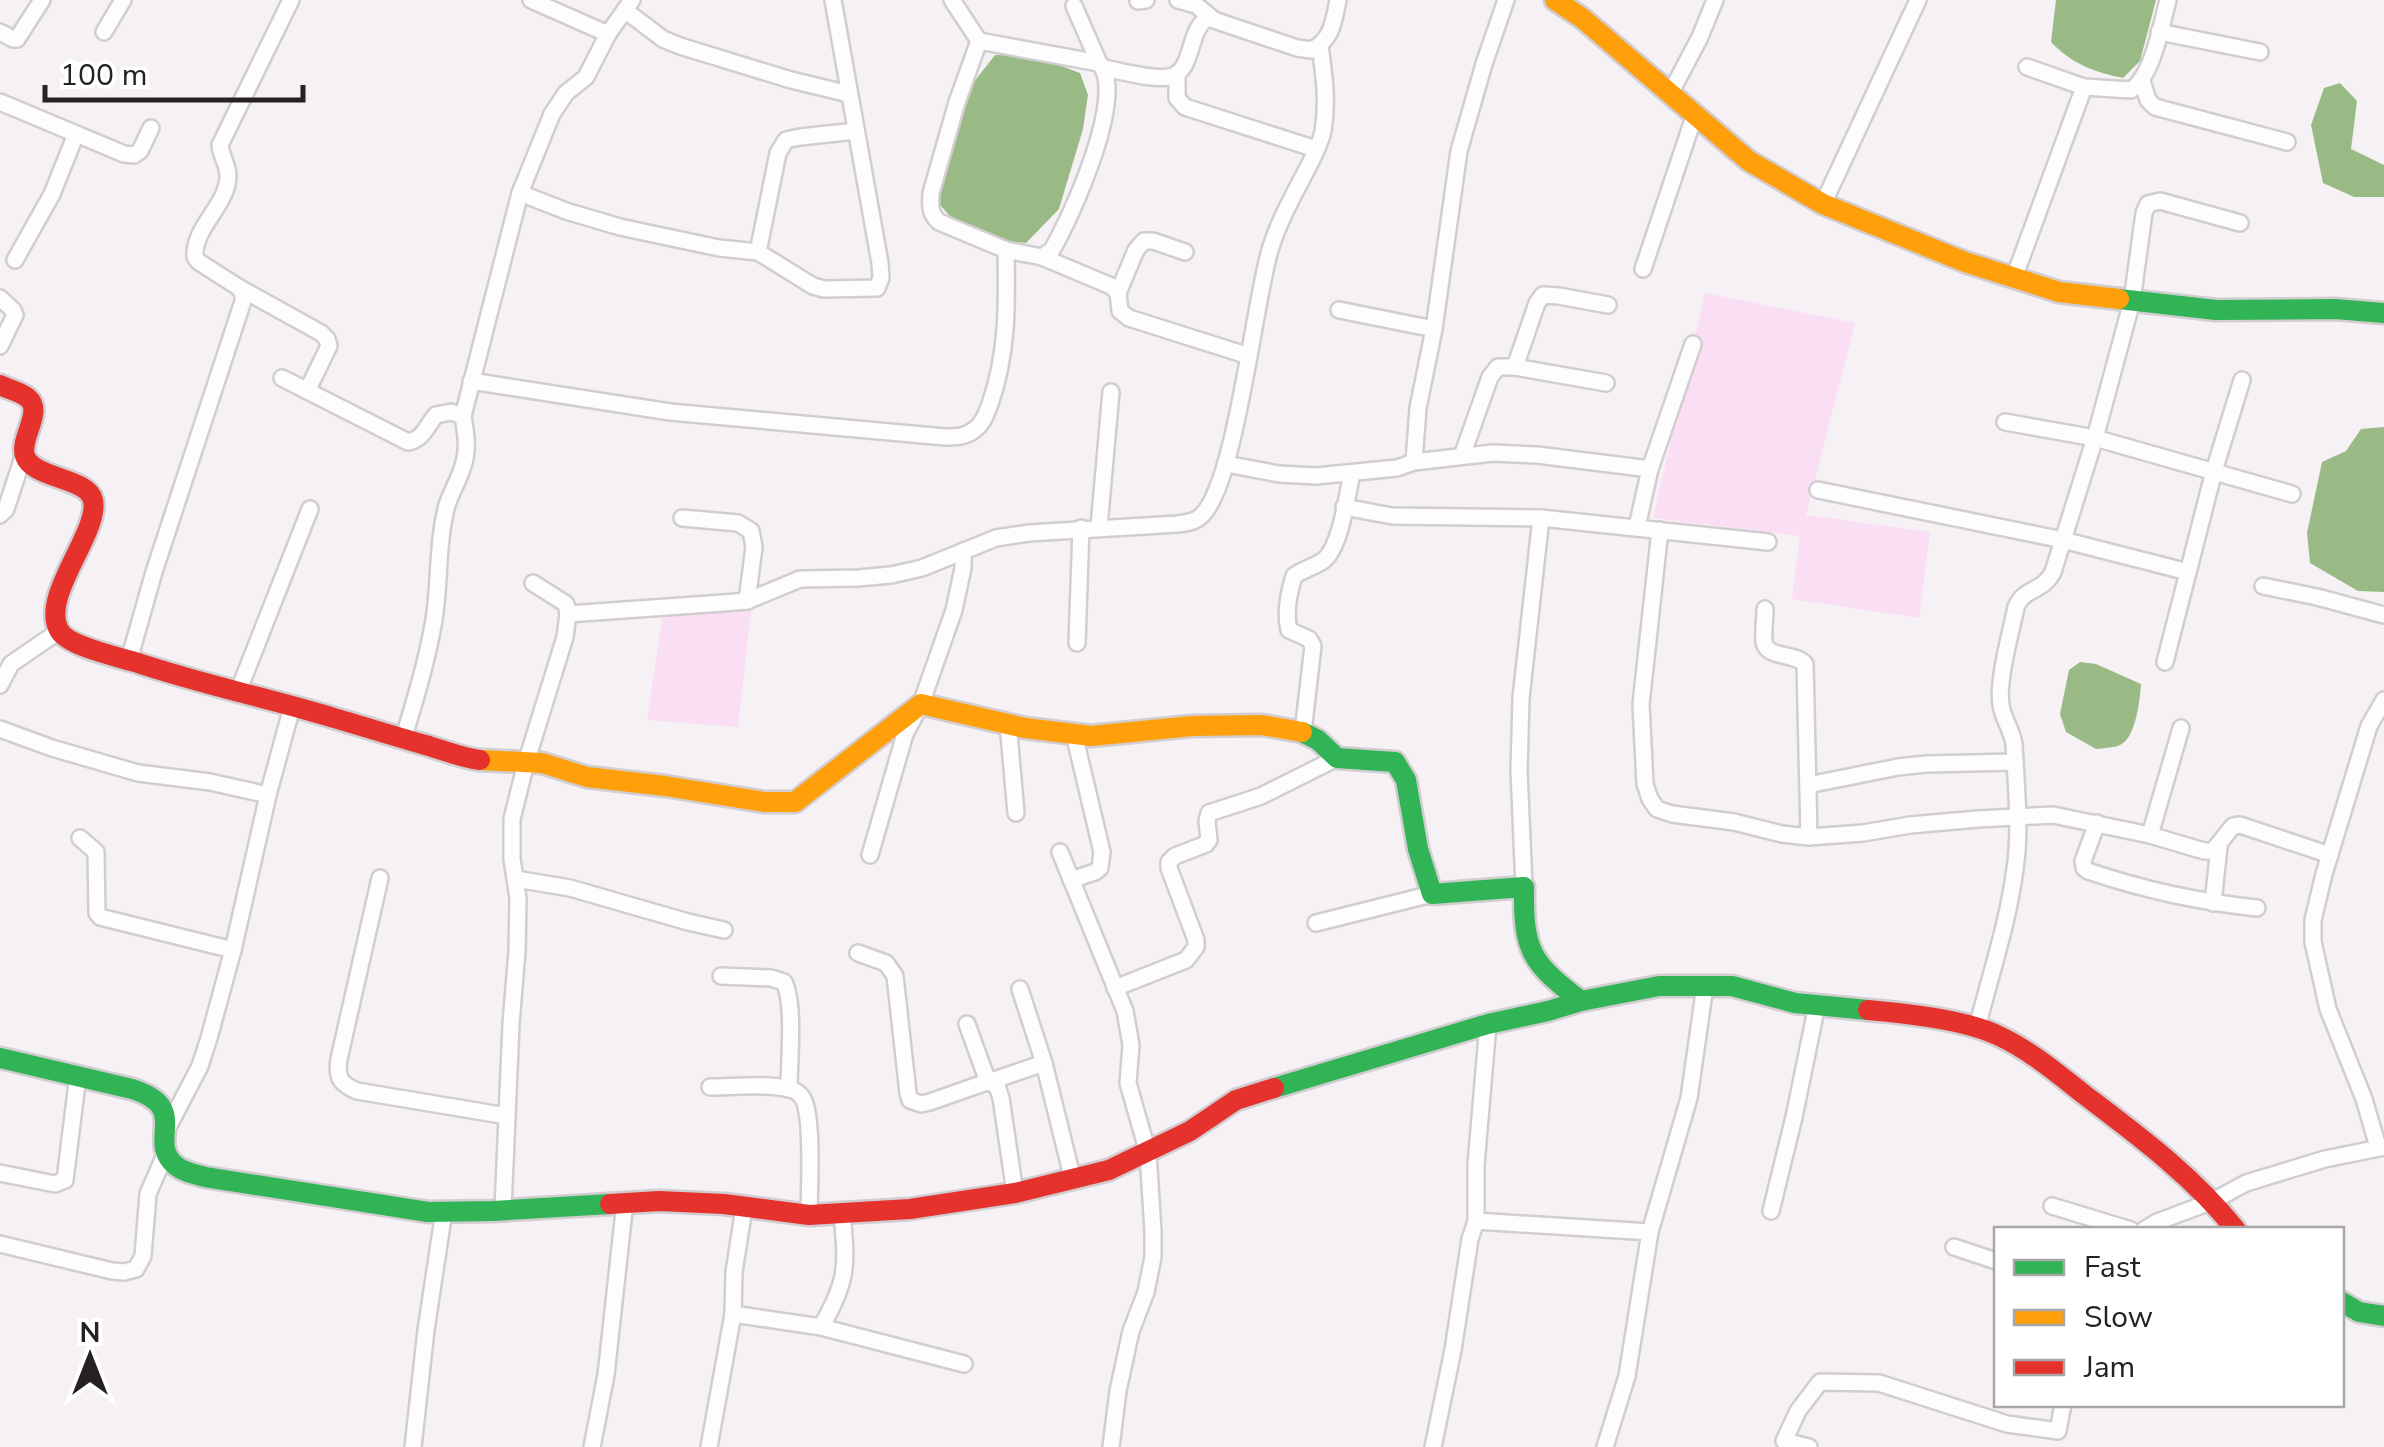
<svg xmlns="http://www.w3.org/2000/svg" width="2384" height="1447" font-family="'Nunito Sans',sans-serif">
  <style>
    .green { fill: #fadef3 }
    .water { fill: #9aba85 }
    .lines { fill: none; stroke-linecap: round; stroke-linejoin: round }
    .street-casing { stroke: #d1cdd0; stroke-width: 20 }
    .fast-casing { stroke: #d1cdd0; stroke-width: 25 }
    .slow-casing { stroke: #d1cdd0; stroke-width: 25 }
    .jam-casing { stroke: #d1cdd0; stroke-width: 25 }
    .street { stroke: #fefdfe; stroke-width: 15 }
    .fast { stroke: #30b455; stroke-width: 20 }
    .slow { stroke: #ff9f0a; stroke-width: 20 }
    .jam { stroke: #e5322d; stroke-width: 20 }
  </style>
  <rect width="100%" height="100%" fill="#f6f1f5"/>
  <g class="green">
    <path d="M1705,293L1855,323L1806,515L1930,532L1919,618L1792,599L1800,536L1653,518Z"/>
    <path d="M752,603L738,727L647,720L664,606Z"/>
  </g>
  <g class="water">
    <path d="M2056,0H2156L2140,61L2123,78C2094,72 2072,64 2051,42Z"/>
    <path d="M995,55L1035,56L1080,73L1088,95L1083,129L1059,209L1026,243L985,239L960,227L939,204L936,188L966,92Z"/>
    <path d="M2340,83L2357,101L2351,149L2384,165V197H2354L2323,183L2311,125L2324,88Z"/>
    <path d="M2384,427V592L2358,591L2310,563L2307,533L2322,462L2346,451L2361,429Z"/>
    <path d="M2080,662L2096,664L2141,684C2140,699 2136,738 2120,745C2114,748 2103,748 2096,749L2066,732L2060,714L2069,670Z"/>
  </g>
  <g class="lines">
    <g class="street-casing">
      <g id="street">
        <path d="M531,0L608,34L632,0"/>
        <path d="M952,0L979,41"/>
        <path d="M1178,0L1196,5L1213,19"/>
        <path d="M1138,1L1146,0"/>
        <path d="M1074,6L1099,63"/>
        <path d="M626,11L663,39L680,46L791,80L849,94"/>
        <path d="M0,32L13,39H17L42,0"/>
        <path d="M104,32L123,0"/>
        <path d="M2159,32L2260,52"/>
        <path d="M2027,67L2084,87L2131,90C2153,75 2161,26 2168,0"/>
        <path d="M1104,68C1121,71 1152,80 1169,77C1195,72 1187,29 1208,18L1297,48L1311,50C1332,41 1334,20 1338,0"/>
        <path d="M1177,74V98L1185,107L1316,149"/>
        <path d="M2142,81L2148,100L2155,107L2287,142"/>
        <path d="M1670,94L1700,37L1715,0"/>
        <path d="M0,102L124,154L134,155L140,151L151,128"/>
        <path d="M520,193L566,211L620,227L719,248L758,252L813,286L824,289L877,288L881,278L880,263L833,0"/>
        <path d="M1823,204L1918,0"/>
        <path d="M758,252L778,153L786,140L800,137L856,131"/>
        <path d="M1042,257L1111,286L1118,293L1120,311L1129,318L1249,356"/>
        <path d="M15,260L52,194L76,134"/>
        <path d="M1643,269L1695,114"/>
        <path d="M2014,278L2084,87"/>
        <path d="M238,287L321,333L327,339L329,346L307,391"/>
        <path d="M1118,293L1136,250L1144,241H1153L1185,252"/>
        <path d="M0,298L13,310L15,315L0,346"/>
        <path d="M1339,310L1434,329"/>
        <path d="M1515,367L1537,303L1543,295L1559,296L1608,305"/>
        <path d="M282,378L408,442C423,440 427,425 436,415L451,412L463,416"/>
        <path d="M471,381L670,412L945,437C956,437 965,437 974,430C983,424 986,414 990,404C1008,352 1007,304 1006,250L939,222C930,214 930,206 931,193L957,102L979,41L1099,63C1128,93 1071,217 1052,250L1042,257L1006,250"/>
        <path d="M2005,422L2095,438L2292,494"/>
        <path d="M1462,456L1490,377L1498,367H1515L1606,383"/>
        <path d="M1414,462L1418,408L1434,329L1459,151L1484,64L1506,0"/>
        <path d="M1226,464L1279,474L1316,476L1397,468L1414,462L1493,453L1537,455L1650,469L1693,344"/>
        <path d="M1818,490L2063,540L2188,572"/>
        <path d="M1344,507L1392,516L1541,518L1768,542"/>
        <path d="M0,515L6,509L24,454"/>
        <path d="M682,518L738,523L751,531L754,547L747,601"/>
        <path d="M1099,527L1111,392"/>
        <path d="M1637,527L1650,469"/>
        <path d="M1660,530L1641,704L1645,784L1650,799L1657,809L1672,814L1734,822L1782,834L1809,837L1863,833L1910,825L1978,819L2053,815L2150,835L2204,851H2213L2233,826L2240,825L2330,855"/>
        <path d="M2263,586L2317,597L2384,615"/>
        <path d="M1765,609C1765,619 1763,632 1764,642C1767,659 1794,652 1805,664L1809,837"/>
        <path d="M568,614L723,603L747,601L800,579L858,578L891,575L922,568L996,538L1029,533L1178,524C1186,523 1194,522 1200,517C1235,489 1254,303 1270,250C1278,223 1292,198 1305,173C1312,160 1320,145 1323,131C1328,102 1324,74 1320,46"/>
        <path d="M1077,643L1081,528"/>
        <path d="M129,660L154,572L243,301V293L238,287L199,262L195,257C193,227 228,205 228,176C228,165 221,156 220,145L291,0"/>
        <path d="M2165,662L2214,471L2242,380"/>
        <path d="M0,685L11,664L59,631"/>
        <path d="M238,692L310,509"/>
        <path d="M1008,723L1016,813"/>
        <path d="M0,729L52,748L138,773L210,782L268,795"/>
        <path d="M1303,732L1313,646L1309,639L1289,630C1285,614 1289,592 1294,576C1303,569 1315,567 1324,560C1341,546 1347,495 1352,473"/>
        <path d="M403,740C415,700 427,661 434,620C440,582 437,542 447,505C451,493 458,481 462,469C469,451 466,434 463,416L520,193L552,114L566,93L586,77L608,34"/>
        <path d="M1808,785L1898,767L1926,764L2015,762"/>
        <path d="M2097,823L2083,861L2084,868L2088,871C2144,890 2199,902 2257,908"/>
        <path d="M2150,835L2181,728"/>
        <path d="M80,838L96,852L97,913L100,917L233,950"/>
        <path d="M1060,852L1125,1011L1131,1045L1128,1083L1148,1153L1153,1231V1257L1146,1292L1131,1331L1118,1391L1111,1447"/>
        <path d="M870,855L905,734L921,704L954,610L963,568V551"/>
        <path d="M380,878L339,1059C336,1077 340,1084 357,1091L507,1116"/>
        <path d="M516,879L570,888L688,922L724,930"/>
        <path d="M1071,880L1095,872L1100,868L1102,852L1074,734"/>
        <path d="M1524,887L1519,770L1521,698L1541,518"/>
        <path d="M2213,903L2219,847"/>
        <path d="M1316,923L1432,894"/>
        <path d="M858,953L886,963L895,976L908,1093L910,1100L921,1104L930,1102L981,1084L988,1082L997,1086L1001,1098L1015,1193"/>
        <path d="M721,976L771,978L784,982C795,1004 789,1062 789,1089"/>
        <path d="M1115,988L1186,960L1196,947V940L1169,868V862L1175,856L1206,844L1209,840L1207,821L1209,813L1261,796L1337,758"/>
        <path d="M1020,989L1044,1063L1073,1180"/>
        <path d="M967,1024L988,1082L1044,1063"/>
        <path d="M1977,1028C1990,976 2008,923 2015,869C2021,828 2016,786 2014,744C2012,730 2003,719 2001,705C1997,680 2011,633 2016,607C2024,587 2042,593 2053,572L2095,438L2132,301L2144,213L2148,204L2160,201L2240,223"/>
        <path d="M710,1087C731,1087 769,1083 789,1089C794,1090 799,1093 802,1097C814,1114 809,1191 809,1215"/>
        <path d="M165,1133L200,1066L209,1038L233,950L268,795L292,707"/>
        <path d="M2378,1147L2364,1099L2328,1009L2313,942V920L2324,874L2369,726L2384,700"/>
        <path d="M0,1173L55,1184L65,1180L78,1075"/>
        <path d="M2052,1206L2131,1230"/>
        <path d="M503,1210L511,1024L517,951L518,898L512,859V819L526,763L565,637L568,614L566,604L533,583"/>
        <path d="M1771,1211L1794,1117L1817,1005"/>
        <path d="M1476,1221L1650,1232"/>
        <path d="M2144,1230L2157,1222L2213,1201L2246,1183L2325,1159L2384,1147"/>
        <path d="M0,1244L112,1271L124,1272L136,1269L143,1256L148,1194L167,1150"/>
        <path d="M1954,1247L1996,1261"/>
        <path d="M733,1314L821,1327L964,1364"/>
        <path d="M821,1327C848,1281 847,1266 842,1214"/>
        <path d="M413,1447L426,1330L444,1211"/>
        <path d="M592,1447L606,1375L625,1202"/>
        <path d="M709,1447L733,1314L734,1272L744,1208"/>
        <path d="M1433,1447L1453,1350L1470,1239L1476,1221V1165L1488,1024"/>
        <path d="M1605,1447L1627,1376L1650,1232L1689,1098L1705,986"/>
        <path d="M1809,1447L1784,1441L1798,1411L1820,1382L1879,1383L2007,1424L2058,1431L2063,1404"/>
      </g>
    </g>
    <g class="fast-casing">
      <g id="fast">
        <path d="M2119,299L2216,310L2335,309L2384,313"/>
        <path d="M1302,732L1318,740L1337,758L1395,762L1406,780L1418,849L1432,894L1524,887C1523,951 1531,963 1581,1001"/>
        <path d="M0,1058L132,1089C192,1108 146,1140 175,1165C183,1172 195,1174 205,1177L428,1212L493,1211L610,1204"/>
        <path d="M1274,1088L1488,1024L1548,1011L1581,1001L1659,986H1732L1795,1003L1868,1010"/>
        <path d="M2342,1302L2359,1312L2384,1316"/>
      </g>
    </g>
    <g class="slow-casing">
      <g id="slow">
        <path d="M1555,0L1582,18L1749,161L1823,204L1965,262L2059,292L2119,299"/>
        <path d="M480,760L542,763L587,777L665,786L764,802H795L921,704L1025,728L1091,736L1192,726L1262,725L1302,732"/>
      </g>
    </g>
    <g class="jam-casing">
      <g id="jam">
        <path d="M0,385C8,389 21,392 28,398C44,412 19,438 25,456C33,479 87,477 93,500C100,532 40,596 59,630C67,646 118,657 135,662C200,684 268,698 334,718C365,727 397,737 429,746C445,751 463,758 480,760"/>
        <path d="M1868,1010C1903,1013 1966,1020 1997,1035C2030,1050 2058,1074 2086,1096C2140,1137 2194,1177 2236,1230"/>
        <path d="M610,1204L659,1201L724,1204L809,1215L910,1209L1015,1193L1109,1170L1190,1131L1236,1100L1274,1088"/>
      </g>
    </g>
    <use href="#street" class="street"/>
    <use href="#fast" class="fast"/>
    <use href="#slow" class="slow"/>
    <use href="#jam" class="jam"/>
  </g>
  <rect x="1994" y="1227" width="350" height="180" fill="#ffffff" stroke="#a8a6a7" stroke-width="2.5"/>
  <rect x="2014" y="1260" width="50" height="15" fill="#30b455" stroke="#a8a6a7" stroke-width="2.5"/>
  <text x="2084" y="1277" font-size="30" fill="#252124">Fast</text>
  <rect x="2014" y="1310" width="50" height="15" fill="#ff9f0a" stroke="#a8a6a7" stroke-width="2.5"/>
  <text x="2084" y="1327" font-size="30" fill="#252124">Slow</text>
  <rect x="2014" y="1360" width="50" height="15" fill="#e5322d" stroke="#a8a6a7" stroke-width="2.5"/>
  <text x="2084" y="1377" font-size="30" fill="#252124">Jam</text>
  <g transform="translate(90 1357)" stroke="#ffffff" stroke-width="8" paint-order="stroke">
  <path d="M0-8L18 38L0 25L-18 38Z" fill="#252124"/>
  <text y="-15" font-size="28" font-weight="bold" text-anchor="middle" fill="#252124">N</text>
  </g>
  <path d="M45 85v15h258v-15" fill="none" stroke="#252124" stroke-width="5"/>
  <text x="60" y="85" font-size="30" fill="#252124" stroke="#ffffff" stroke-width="8" paint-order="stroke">100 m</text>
</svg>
